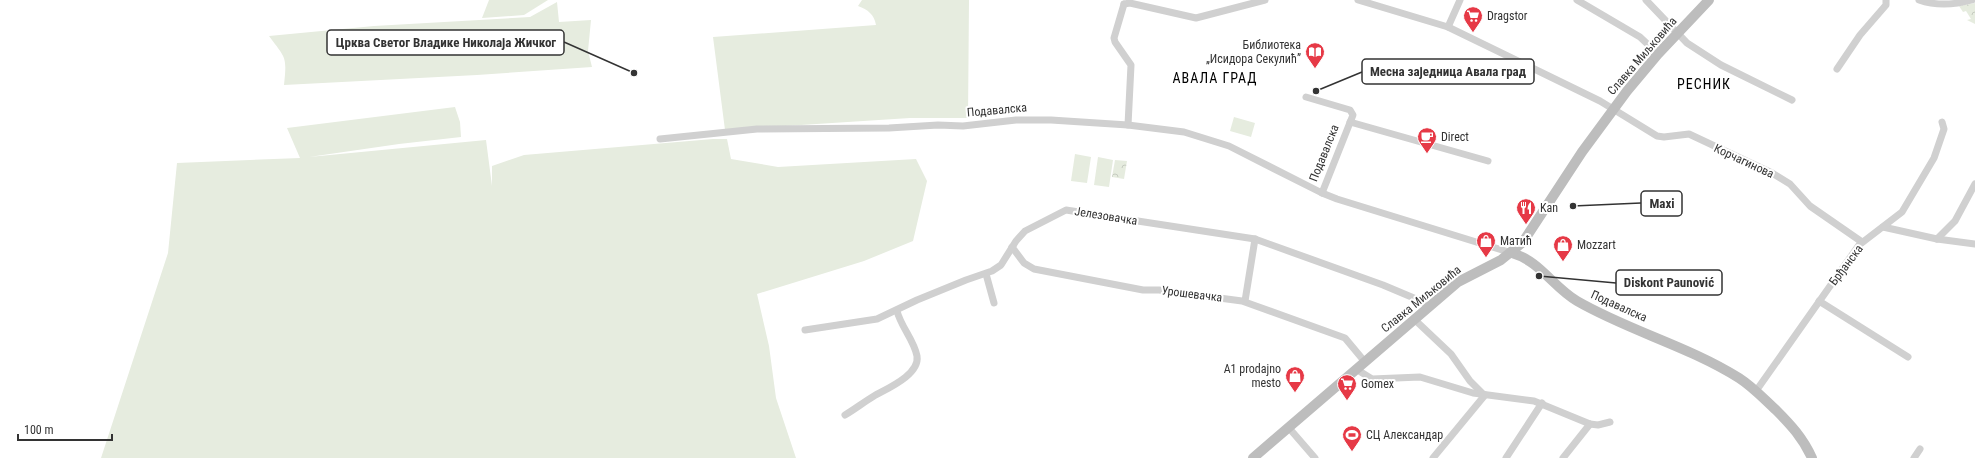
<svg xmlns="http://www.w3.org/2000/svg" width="1975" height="458" font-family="'Roboto Condensed',sans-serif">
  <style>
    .grass { fill: #e6ecdf }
    .park { fill: url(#park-crowns) }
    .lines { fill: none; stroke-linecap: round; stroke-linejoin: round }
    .street { stroke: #d0d0d0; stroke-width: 7 }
    .secondary { stroke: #bdbdbd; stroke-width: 10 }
    .labels { text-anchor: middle; stroke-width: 4; stroke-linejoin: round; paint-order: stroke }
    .poi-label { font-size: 12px; fill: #333; stroke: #fff; text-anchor: start }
    .street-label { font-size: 12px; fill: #333; stroke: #fff }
    .quarter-label { font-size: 14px; letter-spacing: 1px; fill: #000; stroke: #fff }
    .leader { fill: none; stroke: #333; stroke-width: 1.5 }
    .callout-dot { fill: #333; stroke: #fff; stroke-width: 1.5 }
    .callout { fill: #fff; stroke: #333; stroke-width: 1.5 }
    .callout-label { font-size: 13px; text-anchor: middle; font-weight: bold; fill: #333 }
  </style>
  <defs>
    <pattern id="park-crowns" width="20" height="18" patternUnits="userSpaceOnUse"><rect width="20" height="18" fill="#e6ecdf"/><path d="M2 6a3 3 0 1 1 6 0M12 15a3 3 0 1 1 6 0" fill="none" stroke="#c6cbc0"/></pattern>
  </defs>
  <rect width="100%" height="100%" fill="#fff"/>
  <g class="grass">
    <path d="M489,0H548L524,15L482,18Z"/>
    <path d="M862,0H969L968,118H910L725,130L713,37L876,25C874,14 868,10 858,6Z"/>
    <path d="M557,2L559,22L591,20L588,51L592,67L477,75L284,85C287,56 286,59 269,36L374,26L530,17Z"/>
    <path d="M455,107L460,122L461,137L399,144L309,157L486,140L492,186V166L524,155L713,139H727L731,159L778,167L916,159L927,181L913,241L864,261L757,294L769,346L776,398L796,458H101L168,253L177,163L300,158L287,128Z"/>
    <path d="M1234,117L1255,123L1251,137L1230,131Z"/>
    <path d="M1075,154L1091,157L1087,183L1071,181Z"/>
    <path d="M1098,157L1113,160L1109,187L1094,185Z"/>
  </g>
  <g class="park">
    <path d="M1975,3V24L1967,20L1971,19L1966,11L1963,12L1959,6Z"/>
    <path d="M1115,160L1127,161L1124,179L1112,177Z"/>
  </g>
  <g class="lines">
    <g class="street">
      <path d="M1358,0L1448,27L1600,101L1657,136L1664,137L1689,134L1772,173L1790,184L1810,206L1862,242"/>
      <path d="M1577,0L1640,37L1658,54"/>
      <path d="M1646,0L1687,43L1721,65L1792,100"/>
      <path d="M1919,0C1936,6 1954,5 1972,0"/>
      <path d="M1124,4L1130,3L1196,18L1265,0"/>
      <path d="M1124,4L1114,38L1115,42L1131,65L1128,125"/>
      <path d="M1448,27L1460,0"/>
      <path d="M1837,69L1860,35L1886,5V0"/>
      <path d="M1306,97L1350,110L1353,115L1322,193"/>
      <path d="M1350,122L1488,161"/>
      <path d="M660,139L757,129L889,128L938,125L963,126L1016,120H1051L1128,125L1184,132L1229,146L1322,193L1337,199L1512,253"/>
      <path d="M1883,227L1937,239L1975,244"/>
      <path d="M1937,239L1955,221L1975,184"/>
      <path d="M1012,247L1024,263L1034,269L1143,290H1159L1242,301L1345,338L1365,362"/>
      <path d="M986,274L994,303"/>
      <path d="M1245,301L1255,239"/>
      <path d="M1819,301L1908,357"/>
      <path d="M1414,319L1451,354L1470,381L1484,395"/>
      <path d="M805,330L877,319L917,300L966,280L992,271L1001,265L1016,241L1025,231L1066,210L1255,239L1383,285L1421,301L1429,307"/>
      <path d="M1356,369L1372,379L1420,377L1473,393L1534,401L1590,424L1598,425L1610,422"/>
      <path d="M1756,391L1859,245L1902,212L1934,158L1944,129L1942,122"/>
      <path d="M845,415C855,409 864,402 874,396C886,389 920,375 917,356C914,340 901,327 897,311"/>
      <path d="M1289,428L1315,458"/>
      <path d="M1433,458L1485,395"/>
      <path d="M1506,458L1542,403"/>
      <path d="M1563,458L1590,424"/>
      <path d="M1914,458L1920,449"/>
    </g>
    <g class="secondary">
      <path d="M1512,253C1540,261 1553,287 1577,301C1629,331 1688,346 1739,378C1753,387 1764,399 1776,410C1791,425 1803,438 1812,458"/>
      <path d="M1253,458L1458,282L1501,260L1523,242L1582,152L1627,91L1658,54L1709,0"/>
    </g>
  </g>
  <defs>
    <g id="supermarket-pin" transform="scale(1)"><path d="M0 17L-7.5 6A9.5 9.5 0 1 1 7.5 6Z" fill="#e63946" stroke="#fff"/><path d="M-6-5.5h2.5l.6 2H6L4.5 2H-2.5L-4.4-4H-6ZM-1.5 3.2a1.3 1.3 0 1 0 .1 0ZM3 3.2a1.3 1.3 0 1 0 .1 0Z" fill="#fff"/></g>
    <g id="library-pin" transform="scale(1)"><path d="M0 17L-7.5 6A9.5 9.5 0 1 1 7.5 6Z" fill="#e63946" stroke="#fff"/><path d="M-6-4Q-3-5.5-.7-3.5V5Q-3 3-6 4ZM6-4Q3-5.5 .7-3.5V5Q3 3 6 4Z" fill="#fff"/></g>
    <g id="cafe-pin" transform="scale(1)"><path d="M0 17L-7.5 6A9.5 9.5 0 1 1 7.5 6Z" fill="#e63946" stroke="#fff"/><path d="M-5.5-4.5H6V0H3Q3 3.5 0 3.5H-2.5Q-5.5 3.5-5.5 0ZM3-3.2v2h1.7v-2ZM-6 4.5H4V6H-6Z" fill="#fff"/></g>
    <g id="restaurant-pin" transform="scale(1)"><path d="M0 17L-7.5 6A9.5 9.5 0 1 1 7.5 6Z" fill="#e63946" stroke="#fff"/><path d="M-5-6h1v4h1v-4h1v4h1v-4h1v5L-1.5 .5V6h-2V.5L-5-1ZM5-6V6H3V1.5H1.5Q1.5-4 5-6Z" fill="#fff"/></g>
    <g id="shop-pin" transform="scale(1)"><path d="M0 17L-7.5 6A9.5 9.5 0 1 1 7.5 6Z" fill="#e63946" stroke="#fff"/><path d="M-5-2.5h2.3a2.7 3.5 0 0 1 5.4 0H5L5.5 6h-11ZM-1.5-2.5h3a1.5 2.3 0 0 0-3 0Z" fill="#fff"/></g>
    <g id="stadium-pin" transform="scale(1)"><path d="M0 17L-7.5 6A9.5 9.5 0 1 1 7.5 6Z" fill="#e63946" stroke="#fff"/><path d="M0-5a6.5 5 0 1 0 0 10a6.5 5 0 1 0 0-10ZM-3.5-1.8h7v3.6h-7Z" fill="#fff"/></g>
  </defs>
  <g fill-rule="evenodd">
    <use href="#supermarket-pin" x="1473" y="16"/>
    <use href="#library-pin" x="1315" y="52"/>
    <use href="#cafe-pin" x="1427" y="137"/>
    <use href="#restaurant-pin" x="1526" y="208"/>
    <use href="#shop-pin" x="1486" y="241"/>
    <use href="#shop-pin" x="1563" y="245"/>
    <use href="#shop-pin" x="1295" y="376"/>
    <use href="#supermarket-pin" x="1347" y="384"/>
    <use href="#stadium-pin" x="1352" y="435"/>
  </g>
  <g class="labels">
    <g class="poi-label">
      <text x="1487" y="20">Dragstor</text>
      <text x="1301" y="49" text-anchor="end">Библиотека<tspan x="1301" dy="14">„Исидора Секулић”</tspan></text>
      <text x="1441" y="141">Direct</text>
      <text x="1540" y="212">Kan</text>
      <text x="1500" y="245">Матић</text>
      <text x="1577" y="249">Mozzart</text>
      <text x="1281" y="373" text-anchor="end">A1 prodajno<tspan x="1281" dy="14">mesto</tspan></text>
      <text x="1361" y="388">Gomex</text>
      <text x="1366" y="439">СЦ Александар</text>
    </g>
    <g class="street-label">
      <text transform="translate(1642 56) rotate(-49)" y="4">Славка Миљковића</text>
      <text transform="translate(997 110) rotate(-5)" y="4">Подавалска</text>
      <text transform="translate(1324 153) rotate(-68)" y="4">Подавалска</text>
      <text transform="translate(1744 161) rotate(25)" y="4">Корчагинова</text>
      <text transform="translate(1106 216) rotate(9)" y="4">Јелезовачка</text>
      <text transform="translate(1846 265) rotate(-53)" y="4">Брђанска</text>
      <text transform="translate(1192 294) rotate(7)" y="4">Урошевачка</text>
      <text transform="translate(1421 299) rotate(-39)" y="4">Славка Миљковића</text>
      <text transform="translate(1619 306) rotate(24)" y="4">Подавалска</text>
    </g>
    <g class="quarter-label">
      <text x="1215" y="83">АВАЛА ГРАД</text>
      <text x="1704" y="89">РЕСНИК</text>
    </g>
  </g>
  <path class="leader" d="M634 73L564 42M1316 91L1362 72M1573 206L1641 203M1539 276L1616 283"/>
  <g class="callout-dot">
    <circle cx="634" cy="73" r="4"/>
    <circle cx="1316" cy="91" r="4"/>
    <circle cx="1573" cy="206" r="4"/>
    <circle cx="1539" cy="276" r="4"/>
  </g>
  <g class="callout">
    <rect x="327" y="30" width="237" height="25" rx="4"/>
    <rect x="1362" y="59" width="172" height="25" rx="4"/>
    <rect x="1641" y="191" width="41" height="25" rx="4"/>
    <rect x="1616" y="270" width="106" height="25" rx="4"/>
  </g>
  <g class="callout-label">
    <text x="446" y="47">Црква Светог Владике Николаја Жичког</text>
    <text x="1448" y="76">Месна заједница Авала град</text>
    <text x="1662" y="208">Maxi</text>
    <text x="1669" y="287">Diskont Paunović</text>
  </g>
  <path d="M18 434v6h94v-6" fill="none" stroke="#333333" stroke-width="2"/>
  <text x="24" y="434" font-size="12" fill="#333333" stroke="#ffffff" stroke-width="3" paint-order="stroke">100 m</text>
</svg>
